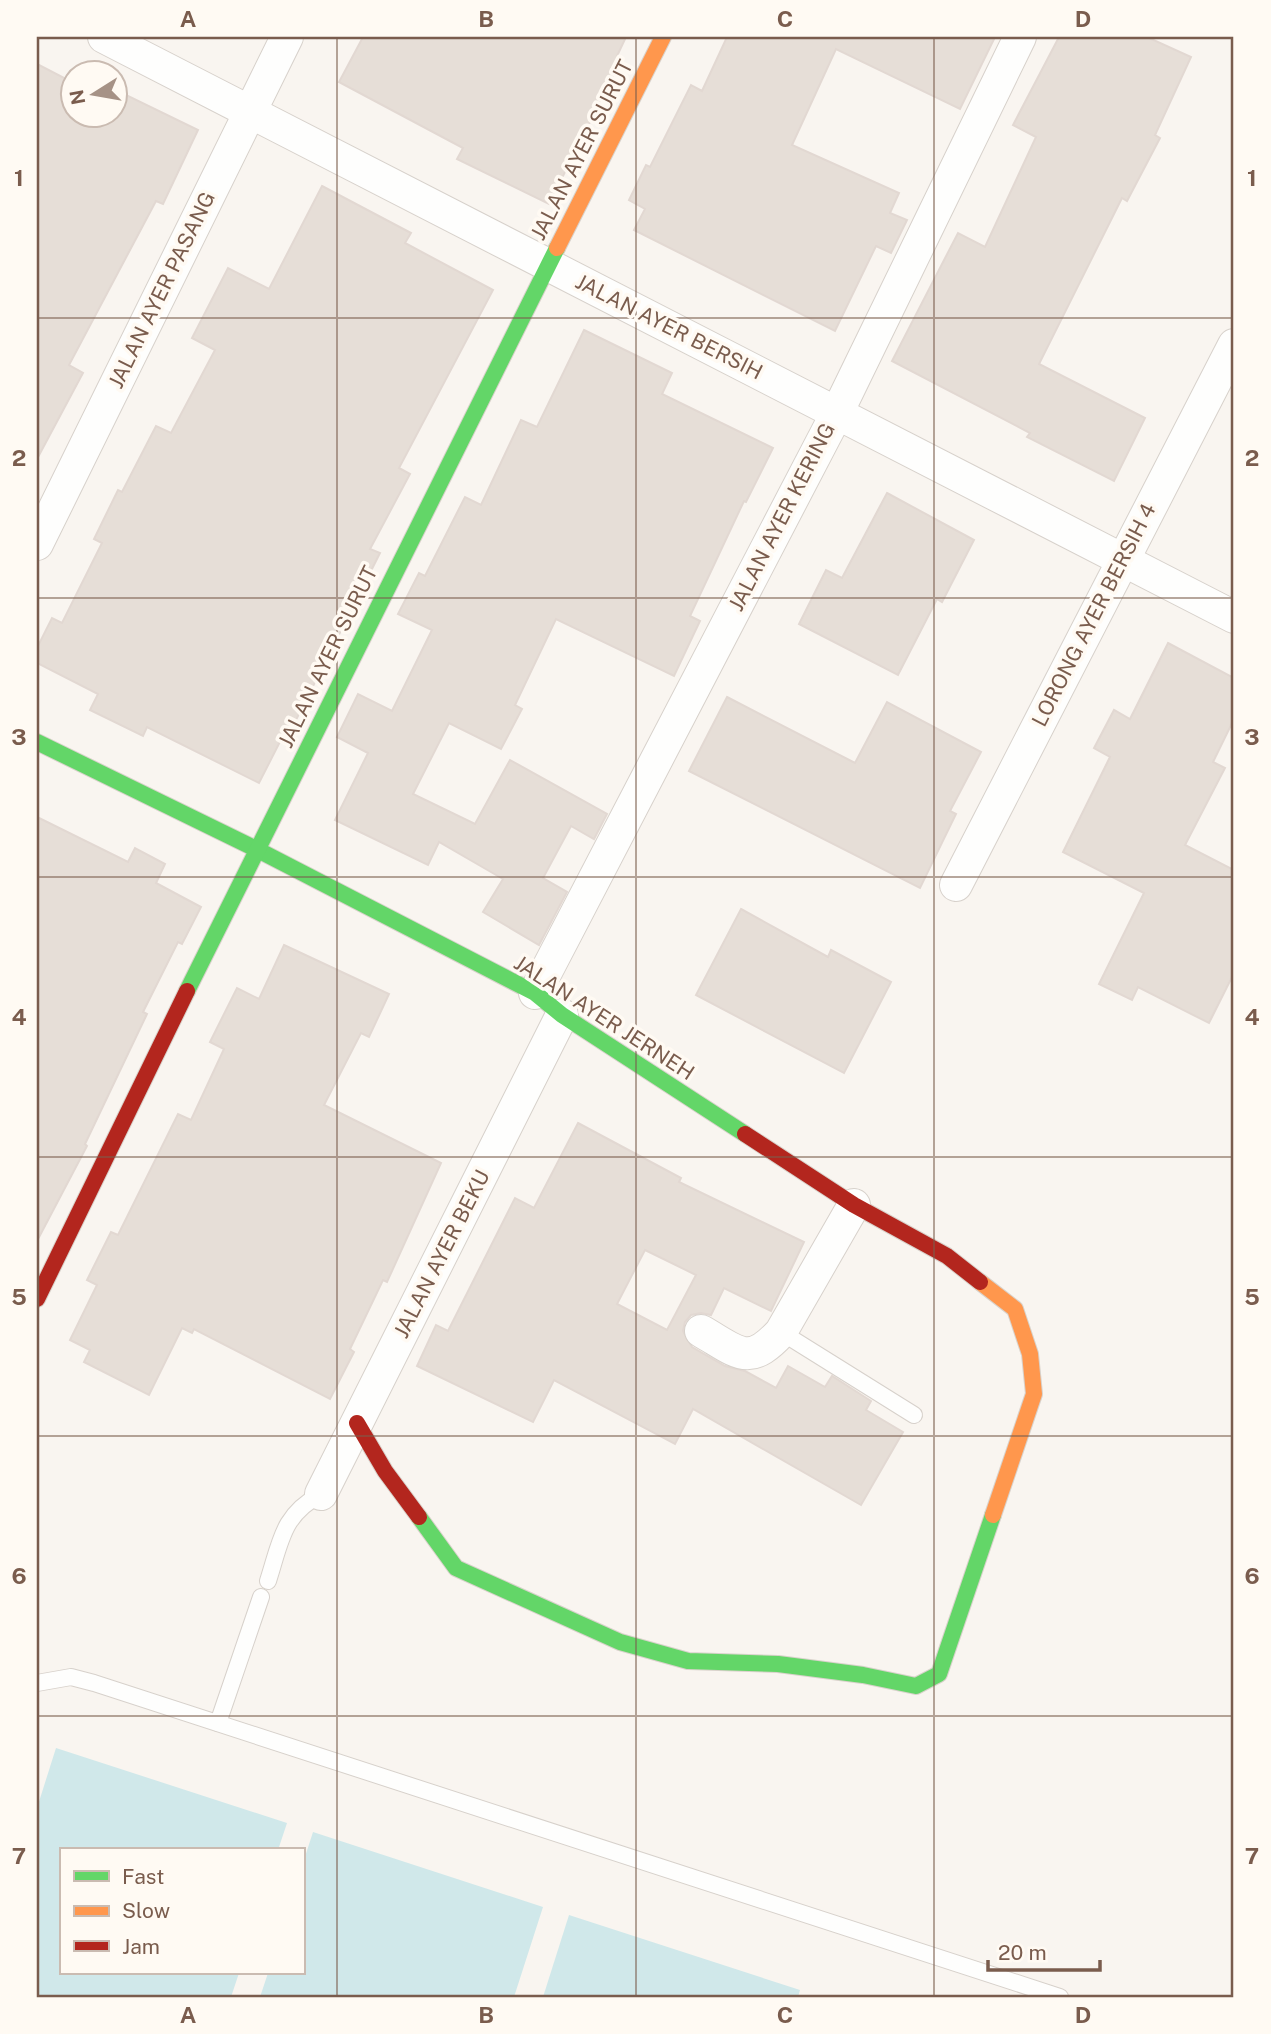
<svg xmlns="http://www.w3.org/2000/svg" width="1271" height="2034" font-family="'Public Sans',sans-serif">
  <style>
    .water { fill: #d0e8ea }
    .building { fill: #e6ded7; stroke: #e2d8d2; stroke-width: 2; fill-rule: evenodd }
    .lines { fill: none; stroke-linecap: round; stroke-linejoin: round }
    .lane-casing { stroke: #d7d1cb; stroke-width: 18 }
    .street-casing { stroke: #d7d1cb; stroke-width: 34 }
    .fast-casing { stroke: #d9d2cb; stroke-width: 18 }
    .slow-casing { stroke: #d9d2cb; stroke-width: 18 }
    .jam-casing { stroke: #d9d2cb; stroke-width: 18 }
    .lane { stroke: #fefefd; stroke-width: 16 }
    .street { stroke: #fefefd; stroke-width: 32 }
    .fast { stroke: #63d668; stroke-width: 16 }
    .slow { stroke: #ff974d; stroke-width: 16 }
    .jam { stroke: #b3261e; stroke-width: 16 }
    .grid { fill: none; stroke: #7a5c4d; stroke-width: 2; stroke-opacity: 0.55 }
    .labels { text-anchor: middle; stroke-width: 7; stroke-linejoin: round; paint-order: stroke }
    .street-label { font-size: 21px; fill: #7a5c4d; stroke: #fffaf3 }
    .neatline { fill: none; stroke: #7a5c4d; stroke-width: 2.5 }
    .grid-label { font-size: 23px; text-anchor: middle; font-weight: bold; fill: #7a5c4d }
  </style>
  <rect width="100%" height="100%" fill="#f9f5f0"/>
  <g class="water">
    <path d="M56,1748L287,1823L278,1850H61V1973H239L231,1997H37V1808Z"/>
    <path d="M313,1832L543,1907L514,1997H260L268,1973H303V1863Z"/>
    <path d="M569,1915L800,1990L798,1997H543Z"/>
  </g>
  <g class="building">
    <path d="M363,37H626L617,56L622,58L549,204L457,159L463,148L339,82Z"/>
    <path d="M727,37H995L960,109L836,49L792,145L899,193L890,213L907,220L891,253L876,246L835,331L634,230L645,209L629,200L646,165L650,167L691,85L702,91Z"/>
    <path d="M1059,37H1147L1191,57L1155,135L1160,138L1127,201L1122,198L1039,364L1145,418L1114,481L1027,437L1030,433L892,361L958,233L985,247L1036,137L1013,125Z"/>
    <path d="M37,64L74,83V116H116V90L198,130L163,204L156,201L69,365L83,373L37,459Z"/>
    <path d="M322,186L411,233L405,243L493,290L399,468L410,474L370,549L380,553L294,724L290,722L259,783L147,727L143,736L90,710L98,694L37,663V648L52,618L62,623L102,543L94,539L118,490L122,492L156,426L171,433L215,350L192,338L228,268L269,289Z"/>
    <path d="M584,330L672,373L662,394L773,448L746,502L744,501L690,616L700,621L674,676L556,619L515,705L522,709L501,749L449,723L413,794L475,824L510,760L607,814L594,839L571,826L543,878L567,892L539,945L483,912L503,879L439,842L428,865L335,820L368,753L337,737L358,694L392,711L432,630L398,614L419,573L425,576L465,497L481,505L521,420L537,427Z"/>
    <path d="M887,493L974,540L942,602L937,599L898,675L799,624L826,570L842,578Z"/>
    <path d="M1168,643L1234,678V719L1213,762L1225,768L1185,845L1234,870V973L1209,1023L1138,987L1132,1000L1099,984L1144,893L1063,852L1110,757L1094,748L1114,710L1130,719Z"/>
    <path d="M727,697L855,763L887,702L981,752L950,811L956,814L920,888L689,771Z"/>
    <path d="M37,817L128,862L135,848L165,864L156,883L201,907L182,944L178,942L143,1012L147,1014L85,1144L87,1146L37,1241Z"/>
    <path d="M741,909L828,957L831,950L891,982L844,1073L696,995Z"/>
    <path d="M284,945L389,994L369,1037L361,1033L324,1105L441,1163L387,1282L383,1280L350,1349L354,1352L330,1399L194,1329L192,1333L182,1328L149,1395L84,1362L90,1350L70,1340L97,1285L87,1280L111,1232L118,1235L178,1114L191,1120L224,1049L210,1042L237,988L259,999Z"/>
    <path d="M578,1123L681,1178L679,1182L804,1242L771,1311L724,1288L711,1315L701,1313L691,1315L685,1322L683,1331L692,1347L725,1366L745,1371L776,1388L788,1366L825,1387L832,1376L871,1401L866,1410L903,1432L861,1505L693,1409L675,1444L554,1380L533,1422L417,1366L436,1325L448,1331L515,1198L534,1208ZM645,1250L696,1275L667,1330L617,1304Z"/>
  </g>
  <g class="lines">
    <g class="lane-casing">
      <g id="lane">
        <path d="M781,1332L914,1415"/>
        <path d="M268,1581C281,1541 282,1515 321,1494"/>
        <path d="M37,1683L71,1677L94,1683L1060,1997"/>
        <path d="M218,1723L261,1597"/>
      </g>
    </g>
    <g class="street-casing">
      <g id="street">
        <path d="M104,37L1234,617"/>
        <path d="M37,544L287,37"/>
        <path d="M956,885L1234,345"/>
        <path d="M535,993L837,413L1020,37"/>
        <path d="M701,1331C738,1352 748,1368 781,1332L854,1205"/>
        <path d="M321,1494L562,1015"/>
      </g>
    </g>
    <g class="fast-casing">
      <g id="fast">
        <path d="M37,742L256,849L535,993L562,1015L745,1134"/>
        <path d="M187,991L557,248"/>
        <path d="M419,1517L456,1568L620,1642L688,1661L778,1664L863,1675L916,1686L939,1674L993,1515"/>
      </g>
    </g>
    <g class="slow-casing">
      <g id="slow">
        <path d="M557,248L663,37"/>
        <path d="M980,1282L1015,1309L1030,1354L1034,1394L993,1515"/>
      </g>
    </g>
    <g class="jam-casing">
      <g id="jam">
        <path d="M745,1134L854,1205L947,1256L980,1282"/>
        <path d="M37,1299L187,991"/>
        <path d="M357,1423L385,1471L419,1517"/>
      </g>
    </g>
    <use href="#lane" class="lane"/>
    <use href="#street" class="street"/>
    <use href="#fast" class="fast"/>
    <use href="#slow" class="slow"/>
    <use href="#jam" class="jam"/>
  </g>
  <path class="grid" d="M337,37V1997M636,37V1997M934,37V1997M37,318H1234M37,598H1234M37,877H1234M37,1157H1234M37,1436H1234M37,1716H1234"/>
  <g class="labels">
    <g class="street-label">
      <text transform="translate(582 150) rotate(-63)" y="7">JALAN AYER SURUT</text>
      <text transform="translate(162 290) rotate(-64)" y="7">JALAN AYER PASANG</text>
      <text transform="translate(669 327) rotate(27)" y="7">JALAN AYER BERSIH</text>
      <text transform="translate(782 517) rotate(-63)" y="7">JALAN AYER KERING</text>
      <text transform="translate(1094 615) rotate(-63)" y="7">LORONG AYER BERSIH 4</text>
      <text transform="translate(328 657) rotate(-64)" y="7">JALAN AYER SURUT</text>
      <text transform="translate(604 1018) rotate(33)" y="7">JALAN AYER JERNEH</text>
      <text transform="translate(442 1254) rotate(-63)" y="7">JALAN AYER BEKU</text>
    </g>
  </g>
  <rect width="1271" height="2034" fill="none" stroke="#fffaf3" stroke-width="77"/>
  <rect x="60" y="1848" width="245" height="126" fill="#fffaf3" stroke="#cabbb1" stroke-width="2"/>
  <rect x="74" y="1871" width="35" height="10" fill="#63d668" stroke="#cabbb1" stroke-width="2"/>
  <text x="122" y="1884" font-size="21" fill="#7a5c4d">Fast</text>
  <rect x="74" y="1906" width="35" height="10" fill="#ff974d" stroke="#cabbb1" stroke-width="2"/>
  <text x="122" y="1918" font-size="21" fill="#7a5c4d">Slow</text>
  <rect x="74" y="1941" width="35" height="10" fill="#b3261e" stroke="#cabbb1" stroke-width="2"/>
  <text x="122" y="1954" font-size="21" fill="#7a5c4d">Jam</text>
  <g transform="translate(94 94) rotate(259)"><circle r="33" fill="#fffaf3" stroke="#cabbb1" stroke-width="2"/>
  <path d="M0-5L12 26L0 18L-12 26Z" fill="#a69286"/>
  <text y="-10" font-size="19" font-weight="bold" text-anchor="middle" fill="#7a5c4d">N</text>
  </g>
  <path d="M988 1960v10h112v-10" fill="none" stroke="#7a5c4d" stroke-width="3.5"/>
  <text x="998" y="1960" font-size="21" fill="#7a5c4d" stroke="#fffaf3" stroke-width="5" paint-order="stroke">20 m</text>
  <rect x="38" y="38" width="1194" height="1958" class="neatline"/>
  <g class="grid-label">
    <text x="188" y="27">A</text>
    <text x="486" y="27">B</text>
    <text x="785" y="27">C</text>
    <text x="1083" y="27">D</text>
    <text x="19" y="186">1</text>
    <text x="1252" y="186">1</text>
    <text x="19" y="466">2</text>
    <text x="1252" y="466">2</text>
    <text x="19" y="745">3</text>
    <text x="1252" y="745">3</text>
    <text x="19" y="1025">4</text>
    <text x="1252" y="1025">4</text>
    <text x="19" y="1305">5</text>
    <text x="1252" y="1305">5</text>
    <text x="19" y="1584">6</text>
    <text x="1252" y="1584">6</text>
    <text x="19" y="1864">7</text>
    <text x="1252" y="1864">7</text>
    <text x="188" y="2023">A</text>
    <text x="486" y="2023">B</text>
    <text x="785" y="2023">C</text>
    <text x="1083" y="2023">D</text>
  </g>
</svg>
